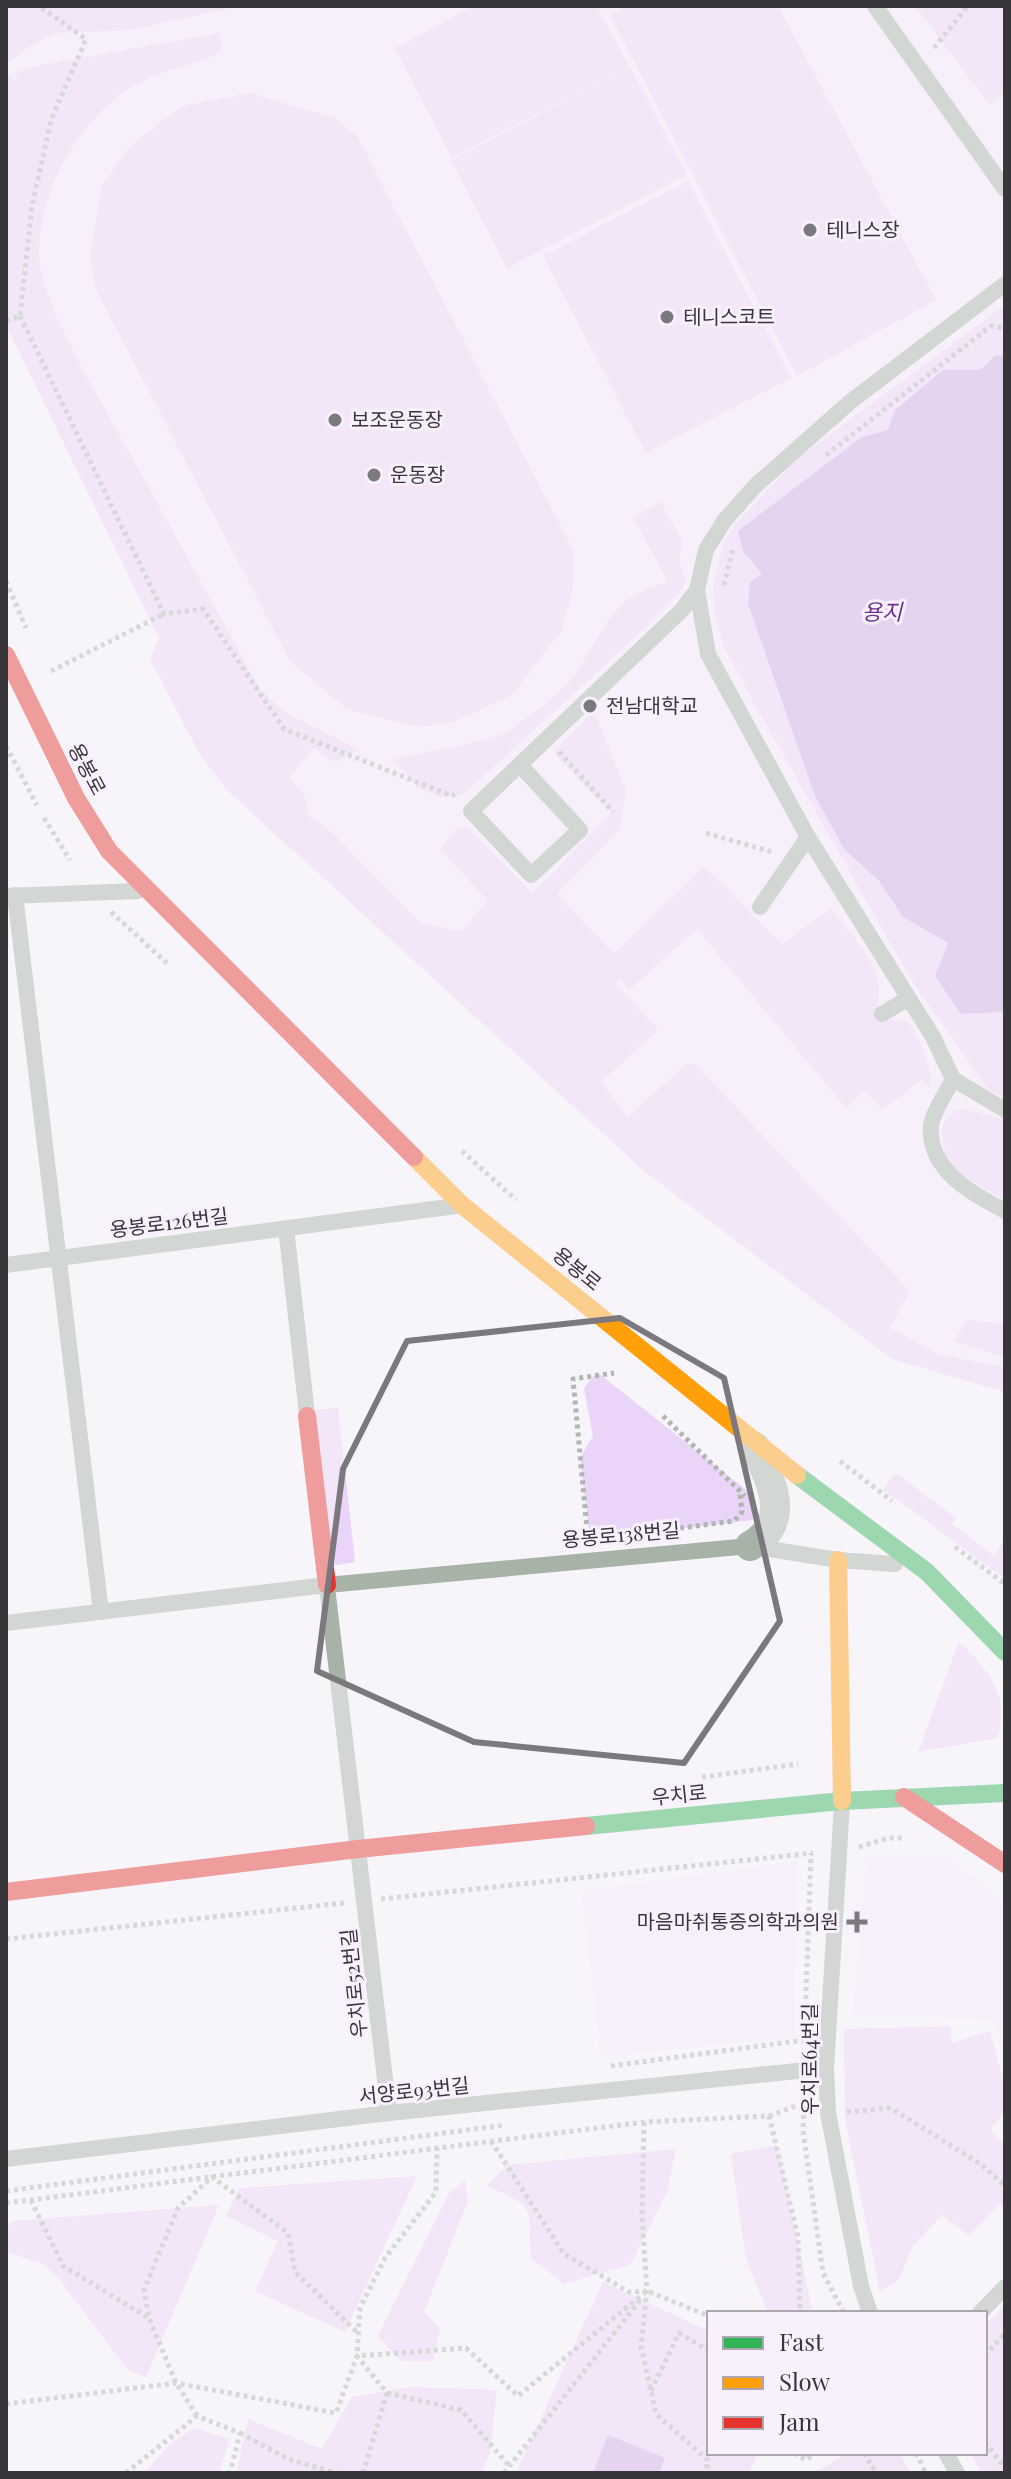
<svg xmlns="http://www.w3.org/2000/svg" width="1011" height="2479" font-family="'Playfair Display','Noto Sans KR',serif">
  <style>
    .built { fill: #f5ecfb }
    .green { fill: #ead4f7 }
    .water { fill: #ceace3 }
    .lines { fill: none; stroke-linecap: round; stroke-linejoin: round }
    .path { stroke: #b0b7b0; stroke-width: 5; stroke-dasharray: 4 4; stroke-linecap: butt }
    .lane { stroke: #a7b3a7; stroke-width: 16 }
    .street { stroke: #a7b3a7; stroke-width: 30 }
    .fast { stroke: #30b455; stroke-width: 18 }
    .slow { stroke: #ff9f0a; stroke-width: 18 }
    .jam { stroke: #e5322d; stroke-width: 18 }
    .marked { fill: none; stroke: #7b787e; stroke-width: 6; stroke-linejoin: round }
    .poi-dot { fill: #7b787e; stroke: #f8f1fd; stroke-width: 3 }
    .labels { text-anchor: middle; stroke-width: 6; stroke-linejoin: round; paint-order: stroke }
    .poi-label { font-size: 20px; fill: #38353b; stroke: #f8f1fd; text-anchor: start }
    .street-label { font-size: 20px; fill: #38353b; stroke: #f8f1fd }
    .water-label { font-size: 22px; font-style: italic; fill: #6e328c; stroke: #f8f1fd }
  </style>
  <rect width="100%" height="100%" fill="#f7f4fa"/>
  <g class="built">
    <path d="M6,6H1005V1392L892,1359L644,1171L328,879L261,824L226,789L199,753L150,659L159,638L6,325Z"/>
    <path d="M947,1855L1005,1904V2059L993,2020L852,2014L866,1858Z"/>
    <path d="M797,1861L794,2037L601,2057L580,1891Z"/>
  </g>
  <g class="green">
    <path d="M6,6H238L131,30L55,33L28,47L6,65Z"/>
    <path d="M474,6H597L629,66L452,158L395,48Z"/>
    <path d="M627,6H778L936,300L797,376L610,15Z"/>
    <path d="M915,6H1005V91L990,105Z"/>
    <path d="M219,33L222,50C203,62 187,65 166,71C136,81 113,97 92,121C60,157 40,204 39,253C39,300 98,396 122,439C168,522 214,606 260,689L283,711L358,749L335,762L314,748L290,777L304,796L310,817L332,832L420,923L461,931L488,901L440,849L456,830L467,827L533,893L612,813L553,752L594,711L626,791L620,829L557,894L614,954L703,867C733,889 753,920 782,944L831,908C850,935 889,970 877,1004L884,1018L908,1022C922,1043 930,1061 931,1087L922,1080L883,1109L864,1090L846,1108L697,929L629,990L619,978L616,983L658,1030L601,1082L628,1117L686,1064H695L910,1291L890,1328L940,1355L1005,1367V1392L892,1359L644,1171L226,789L199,753L150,659L159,638L6,325V145L10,139L6,140V73L15,81L17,72L31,67Z"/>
    <path d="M630,67L687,175L507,268L451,160Z"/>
    <path d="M251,93L334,118L357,136L574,552L573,589L562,630L511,696L450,723L418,727L347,709L290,661L95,288L90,258L102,186L130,146L182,106Z"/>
    <path d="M688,181L791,378L646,453L543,256Z"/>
    <path d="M1005,305V355L995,356L980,370L896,410L888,430L862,437L744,553L762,575L748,604L815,796L844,849L879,881L903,917L948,943L961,1014L1005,1012V1098L988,1089L912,981L755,705L724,647L715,614L713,586L723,544L737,522L797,459Z"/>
    <path d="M661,502L682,541L679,559L686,581L683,588L644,629L465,793L441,798L419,788L393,760C425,750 486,745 511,729C530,716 559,696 573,677C605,633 608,596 668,582L633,517Z"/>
    <path d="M964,1109L1005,1119V1199C985,1190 954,1174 945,1152C942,1145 943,1134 942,1126L954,1111Z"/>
    <path d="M967,1320L1005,1324V1357L954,1341Z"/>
    <path d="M597,1372L750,1493L753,1520L590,1540L580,1458L593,1436L584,1388Z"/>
    <path d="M338,1408L355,1562L332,1566L314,1410Z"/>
    <path d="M896,1473L956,1518L952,1524L995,1556L1005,1536V1579L883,1489Z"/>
    <path d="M959,1642C988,1669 1011,1697 997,1738L918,1752Z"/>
    <path d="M950,2026L952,2043L990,2031L1005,2088V2111L990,2130L1005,2145V2209L1000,2204L969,2236L942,2215L913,2246L899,2279L880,2292L845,2120L844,2029Z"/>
    <path d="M777,2145L813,2313H768L746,2259L731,2154Z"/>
    <path d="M676,2149L667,2192L631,2264L564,2284L531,2258C528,2205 538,2208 487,2186L507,2165Z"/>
    <path d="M417,2176L345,2332L255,2291L278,2241L226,2216L239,2188Z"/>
    <path d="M465,2180L468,2201L424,2312L440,2329L433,2361H401L378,2336L449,2193Z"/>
    <path d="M219,2205L146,2377L128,2370L59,2279L43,2264L6,2252V2227L13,2221Z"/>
    <path d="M603,2282L709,2331V2453H758L749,2473H516Z"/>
    <path d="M1005,2305V2473H981L970,2453H985V2325Z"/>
    <path d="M412,2387L497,2390L490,2453L482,2473H236L248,2419L322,2449L352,2397Z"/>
    <path d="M194,2428L230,2439L219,2473H144L171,2443Z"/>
    <path d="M848,2453H900L910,2473H813Z"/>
  </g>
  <g class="water">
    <path d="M1005,355V1012L961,1014L935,976L948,943L903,917L879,881L844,849L815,796L748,604L750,582L762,574L744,553L738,531L862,437L888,430L895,410L943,370H980L995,356Z"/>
    <path d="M608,2435L665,2458L659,2473H593Z"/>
  </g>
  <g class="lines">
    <g class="path">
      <path d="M934,48L968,6"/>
      <path d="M20,316L164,614L203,609L284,729L452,796L455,794"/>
      <path d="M6,321L20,316L32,206L51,120L86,39L39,6"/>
      <path d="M826,455L991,326L1005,328"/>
      <path d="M6,581L26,628"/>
      <path d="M724,585L733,549"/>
      <path d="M51,671L164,614"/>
      <path d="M6,746L37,805"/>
      <path d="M559,752L613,812"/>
      <path d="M44,818L70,860"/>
      <path d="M706,833L772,852"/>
      <path d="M111,912L168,964"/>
      <path d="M462,1151L516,1200"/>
      <path d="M663,1416L745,1496"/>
      <path d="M840,1461L892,1501"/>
      <path d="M664,1530L734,1521L742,1512L740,1493"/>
      <path d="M588,1540L573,1379L614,1373"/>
      <path d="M955,1547L1005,1584"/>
      <path d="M702,1777L798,1764"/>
      <path d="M859,1847L888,1838H904"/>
      <path d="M381,1899L813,1853"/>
      <path d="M6,1939L344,1903"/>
      <path d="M805,2023L811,1853"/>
      <path d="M611,2066L804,2040V2037"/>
      <path d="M804,2107L803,2130L823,2273L844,2313"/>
      <path d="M847,2112L891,2108L982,2165L1005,2186"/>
      <path d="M769,2116L804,2103"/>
      <path d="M644,2122L642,2214L647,2291L641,2346L656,2414L708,2460L706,2473"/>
      <path d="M491,2141L564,2254L629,2292L646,2291"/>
      <path d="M6,2191L505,2125"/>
      <path d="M31,2200L63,2266L149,2318"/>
      <path d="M6,2203L644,2122L769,2116L798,2237L800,2313"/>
      <path d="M985,2356L1005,2333"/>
      <path d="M651,2391L679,2333L709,2351"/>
      <path d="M387,2393L461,2410L509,2466"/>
      <path d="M6,2404L176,2383L336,2413L357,2356L466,2348L518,2396L647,2291L709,2316"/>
      <path d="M197,2416L176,2383L149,2318L144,2290L178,2208L212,2177L288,2233L295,2272L358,2333"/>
      <path d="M240,2433L288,2459L336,2473"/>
      <path d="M985,2442L1005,2468"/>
      <path d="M794,2453L806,2460L816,2453"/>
      <path d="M864,2453L876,2473"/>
      <path d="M916,2453L926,2473"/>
      <path d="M126,2473L197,2416L240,2433L230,2473"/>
      <path d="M363,2473L387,2393L357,2356L360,2308L385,2258L436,2192L437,2148"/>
      <path d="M504,2473L641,2299"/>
    </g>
    <g class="lane">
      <path d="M875,6L1005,189"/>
      <path d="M1005,284L850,402L755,486L724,521L706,550L697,590L708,654L808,837L933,1037L953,1079L1005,1110"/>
      <path d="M520,765L580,830L531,875L471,811L682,610L697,590"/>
      <path d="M15,895L101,1612"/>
      <path d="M6,896L138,891"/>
      <path d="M760,907L808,837"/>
      <path d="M882,1014L907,999"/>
      <path d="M953,1079C947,1092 933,1111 931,1125C927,1170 973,1194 1005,1211"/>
      <path d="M286,1228L307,1414"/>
      <path d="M6,1265L456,1206"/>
      <path d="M327,1587L389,2113"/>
      <path d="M6,1623L327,1585L750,1546L838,1560L895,1564"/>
      <path d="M842,1804L826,2068L828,2113L861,2286L870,2313"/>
      <path d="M6,2159L389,2113L826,2068"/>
      <path d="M980,2313L1005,2287"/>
      <path d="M946,2453L957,2473"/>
    </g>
    <path class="street" d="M750,1546C793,1521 771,1482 755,1447"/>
    <g class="fast">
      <path d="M797,1475L927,1572L1005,1652"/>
      <path d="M586,1826L842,1801L1005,1793"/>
    </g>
    <g class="slow">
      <path d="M414,1157L462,1205L797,1475"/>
      <path d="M838,1560L842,1801"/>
    </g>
    <g class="jam">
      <path d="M6,655L76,798L109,851L414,1157"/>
      <path d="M307,1416L327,1585"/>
      <path d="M904,1797L1005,1864"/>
      <path d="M6,1892L358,1849L586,1826"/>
    </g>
  </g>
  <path d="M0 0H1011V2479H0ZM620,1318L724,1378L780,1621L684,1763L474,1742L317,1671L343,1469L407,1341Z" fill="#f7f4fa" fill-opacity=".55" fill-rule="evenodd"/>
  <path class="marked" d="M620,1318L724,1378L780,1621L684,1763L474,1742L317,1671L343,1469L407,1341Z"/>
  <g class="poi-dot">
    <circle cx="810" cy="230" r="8"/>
    <circle cx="667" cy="317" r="8"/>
    <circle cx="335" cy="420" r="8"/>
    <circle cx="374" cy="475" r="8"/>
    <circle cx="590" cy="706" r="8"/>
    <path d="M853 1910h8v8h8v8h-8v8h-8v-8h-8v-8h8z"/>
  </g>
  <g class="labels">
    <g class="poi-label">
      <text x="826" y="237">테니스장</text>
      <text x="683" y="324">테니스코트</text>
      <text x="351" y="427">보조운동장</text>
      <text x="390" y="482">운동장</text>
      <text x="606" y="713">전남대학교</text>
      <text x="839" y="1929" text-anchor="end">마음마취통증의학과의원</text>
    </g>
    <g class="street-label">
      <text transform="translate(87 769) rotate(62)" y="7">용봉로</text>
      <text transform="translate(169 1223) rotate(-7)" y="7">용봉로126번길</text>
      <text transform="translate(577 1269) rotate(39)" y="7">용봉로</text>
      <text transform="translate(621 1535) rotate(-5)" y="7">용봉로138번길</text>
      <text transform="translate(679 1795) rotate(-6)" y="7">우치로</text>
      <text transform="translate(354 1983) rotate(-96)" y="7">우치로52번길</text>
      <text transform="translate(810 2059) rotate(-90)" y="7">우치로64번길</text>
      <text transform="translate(414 2091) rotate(-6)" y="7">서양로93번길</text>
    </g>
    <g class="water-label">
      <text x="882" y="620">용지</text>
    </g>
  </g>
  <rect width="1011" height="2479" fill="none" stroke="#38353b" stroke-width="16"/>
  <rect x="707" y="2311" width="280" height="144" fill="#f8f1fd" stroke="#aba6af" stroke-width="2"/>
  <rect x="723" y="2337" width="40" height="12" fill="#30b455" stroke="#aba6af" stroke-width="2"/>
  <text x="779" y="2351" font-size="24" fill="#38353b">Fast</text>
  <rect x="723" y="2377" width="40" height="12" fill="#ff9f0a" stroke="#aba6af" stroke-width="2"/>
  <text x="779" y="2391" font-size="24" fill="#38353b">Slow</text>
  <rect x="723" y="2417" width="40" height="12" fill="#e5322d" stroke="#aba6af" stroke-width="2"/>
  <text x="779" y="2431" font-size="24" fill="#38353b">Jam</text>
</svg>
